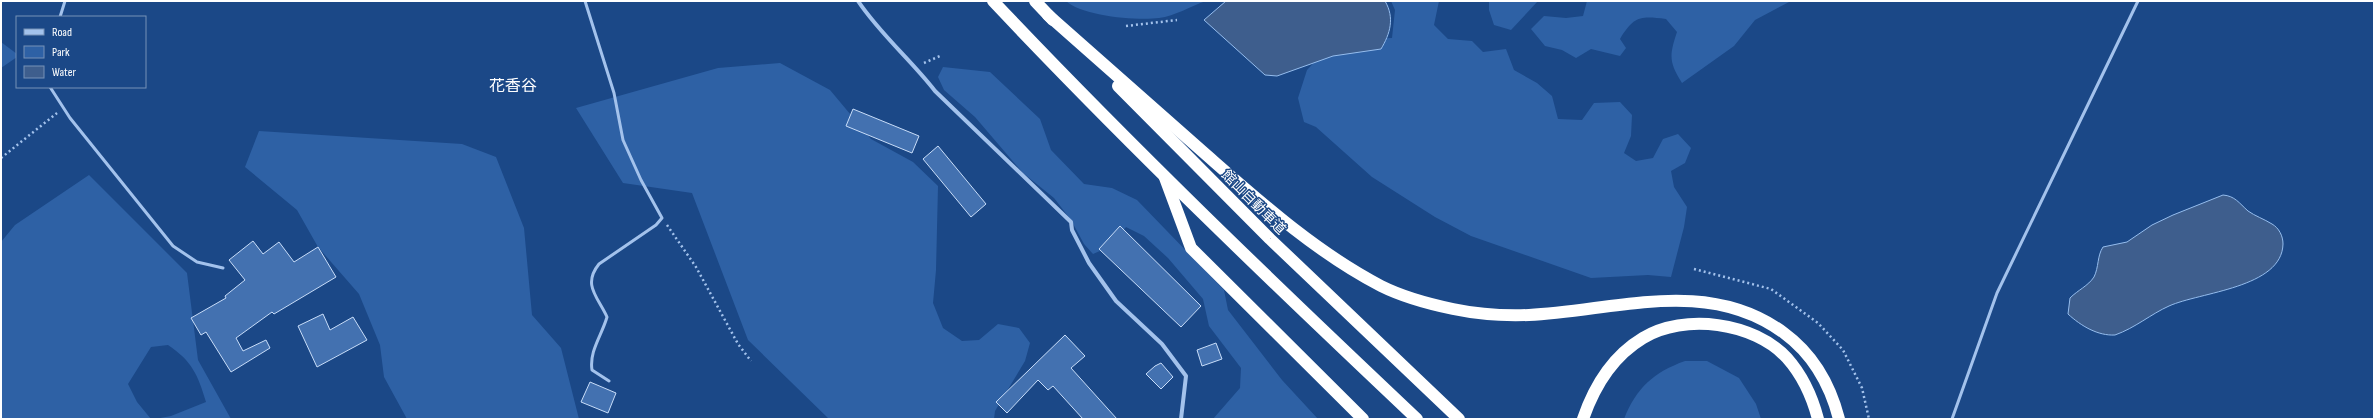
<svg xmlns="http://www.w3.org/2000/svg" width="2375" height="420" font-family="'Sofia Sans Condensed','Noto Sans JP',sans-serif">
  <style>
    .green { fill: #2e61a5 }
    .water { fill: #3e5e8d; stroke: #95bdee }
    .building { fill: #4371b0; stroke: #c8ddf9 }
    .lines { fill: none; stroke-linecap: round; stroke-linejoin: round }
    .path { stroke: #a3c2ec; stroke-width: 2.5; stroke-dasharray: 2 3; stroke-linecap: butt }
    .service { stroke: #a3c2ec; stroke-width: 3 }
    .minor { stroke: #a3c2ec; stroke-width: 4 }
    .motorway { stroke: #fff; stroke-width: 12 }
    .labels { text-anchor: middle; stroke-width: 3; stroke-linejoin: round; paint-order: stroke }
    .street-label { font-size: 14px; fill: #fff; stroke: #1b4887 }
    .quarter-label { font-size: 16px; fill: #fff; stroke: #1b4887 }
  </style>
  <rect width="100%" height="100%" fill="#1b4887"/>
  <g class="green">
    <path d="M1066,1H1206C1191,6 1175,16 1159,18C1137,21 1082,16 1066,1Z"/>
    <path d="M1391,1H1439L1434,25L1448,39L1472,41L1483,52L1506,49L1514,70L1537,83L1552,96L1558,119L1582,120L1594,103L1620,102L1632,115L1631,136L1624,153L1636,161L1653,158L1663,139L1678,134L1691,148L1685,163L1671,171L1674,187L1687,207L1684,227L1671,277L1648,275L1591,278L1471,236L1435,217L1372,177L1316,127L1304,122L1298,98L1307,70L1335,40L1392,38L1395,10Z"/>
    <path d="M1489,1H1538L1511,30L1494,25L1489,10Z"/>
    <path d="M1587,1H1791L1755,20L1734,46L1682,83C1669,62 1669,56 1677,32L1666,19C1640,16 1634,16 1620,39L1626,48L1620,56L1591,49L1576,58L1562,50L1545,46L1531,29L1544,16L1566,18L1583,16Z"/>
    <path d="M1,42L17,54V57L1,68Z"/>
    <path d="M780,63L830,90L871,139L913,162L938,186L936,270L933,303L943,328L962,341L979,340L998,324L1019,328L1030,343L1025,361L995,411L994,419H829L748,340L692,193L623,183L576,108L718,68Z"/>
    <path d="M943,67L990,72L1040,119L1051,150L1084,184L1112,188L1137,200L1224,290L1228,310L1282,380L1318,419H1213L1240,388L1241,368L1209,326L1203,299L1168,258L1144,236L1126,227L1109,247L1093,254L1084,244L1071,220L1054,198L1023,173L975,117L944,90L938,77Z"/>
    <path d="M259,131L462,144L496,157L524,228L532,315L561,348L579,419H407L384,377L380,345L359,294L318,247L297,210L245,167Z"/>
    <path d="M89,175L187,273L198,360L231,419H155L171,416L206,402C198,375 192,361 168,345L151,347L128,384L137,402L151,419H1V242L15,225Z"/>
    <path d="M1685,361H1707L1739,378L1756,404L1761,419H1624C1636,388 1654,372 1685,361Z"/>
  </g>
  <g class="water">
    <path d="M1226,1H1385C1395,18 1390,34 1381,49L1333,56L1277,76L1265,75L1204,20Z"/>
    <path d="M2223,195C2235,196 2239,203 2248,211C2255,216 2264,219 2272,224C2279,228 2283,236 2283,244C2282,288 2200,292 2169,306C2151,314 2135,328 2115,335C2098,336 2081,326 2068,314L2070,298C2078,290 2088,286 2094,277C2099,267 2097,256 2103,247L2127,242L2152,225L2173,215Z"/>
  </g>
  <g class="building">
    <path d="M853,109L919,136L912,153L846,126Z"/>
    <path d="M938,146L986,204L971,217L923,159Z"/>
    <path d="M1120,226L1201,306L1181,327L1099,249Z"/>
    <path d="M253,241L263,254L279,242L294,262L318,247L336,277L274,314L272,312L236,338L243,351L266,340L270,348L231,372L206,332L201,335L191,318L226,298L225,296L245,280L229,260Z"/>
    <path d="M323,314L330,330L353,317L367,340L317,367L298,326Z"/>
    <path d="M1065,335L1085,356L1071,368L1117,419H1083L1053,386L1048,390L1038,380L1007,413L996,402Z"/>
    <path d="M1216,343L1222,359L1202,366L1197,350Z"/>
    <path d="M1161,363L1173,377L1161,389L1146,374L1155,366Z"/>
    <path d="M590,382L616,393L608,413L581,402Z"/>
  </g>
  <g class="lines">
    <g class="path">
      <path d="M1126,26L1177,20"/>
      <path d="M924,63L940,56"/>
      <path d="M1,158L57,113"/>
      <path d="M667,225L696,267L738,344L751,361"/>
      <path d="M1694,269L1771,289L1818,323L1843,350L1862,388L1869,419"/>
    </g>
    <g class="service">
      <path d="M585,1L614,93L623,140L641,180L662,218L656,225L599,264C582,285 598,297 607,317C602,335 589,351 592,370L609,381"/>
      <path d="M60,17L65,1"/>
      <path d="M50,87L70,118L173,246L197,262L223,268"/>
      <path d="M1952,419L1997,293L2138,1"/>
    </g>
    <path class="minor" d="M858,1C880,34 911,60 935,91L1071,222L1072,230L1089,263L1116,301L1162,344L1186,376L1181,419"/>
    <g class="motorway">
      <path d="M993,1C1129,145 1273,283 1417,419"/>
      <path d="M1035,1L1053,20"/>
      <path d="M1048,15C1099,60 1150,105 1202,151C1258,200 1314,251 1381,286C1403,297 1429,304 1453,309C1477,314 1504,316 1529,315C1615,311 1707,276 1784,333C1814,355 1830,384 1839,419"/>
      <path d="M1118,86L1270,239L1459,419"/>
      <path d="M1165,178L1191,248L1363,419"/>
      <path d="M1583,419C1594,387 1613,356 1643,338C1684,313 1754,322 1787,358C1803,376 1812,396 1818,419"/>
    </g>
  </g>
  <g class="labels">
    <g class="street-label">
      <text transform="translate(1254 202) rotate(45)" y="5">館山自動車道</text>
    </g>
    <g class="quarter-label">
      <text x="513" y="91">花香谷</text>
    </g>
  </g>
  <rect width="2375" height="420" fill="none" stroke="#ffffff" stroke-width="4"/>
  <rect x="16" y="16" width="130" height="72" fill="#1b4887" stroke="#7691b7"/>
  <rect x="24" y="29" width="20" height="6" fill="#a3c2ec" stroke="#7691b7"/>
  <text x="52" y="36" font-size="12" fill="#ffffff">Road</text>
  <rect x="24" y="46" width="20" height="12" fill="#2e61a5" stroke="#7691b7"/>
  <text x="52" y="56" font-size="12" fill="#ffffff">Park</text>
  <rect x="24" y="66" width="20" height="12" fill="#3e5e8d" stroke="#7691b7"/>
  <text x="52" y="76" font-size="12" fill="#ffffff">Water</text>
</svg>
